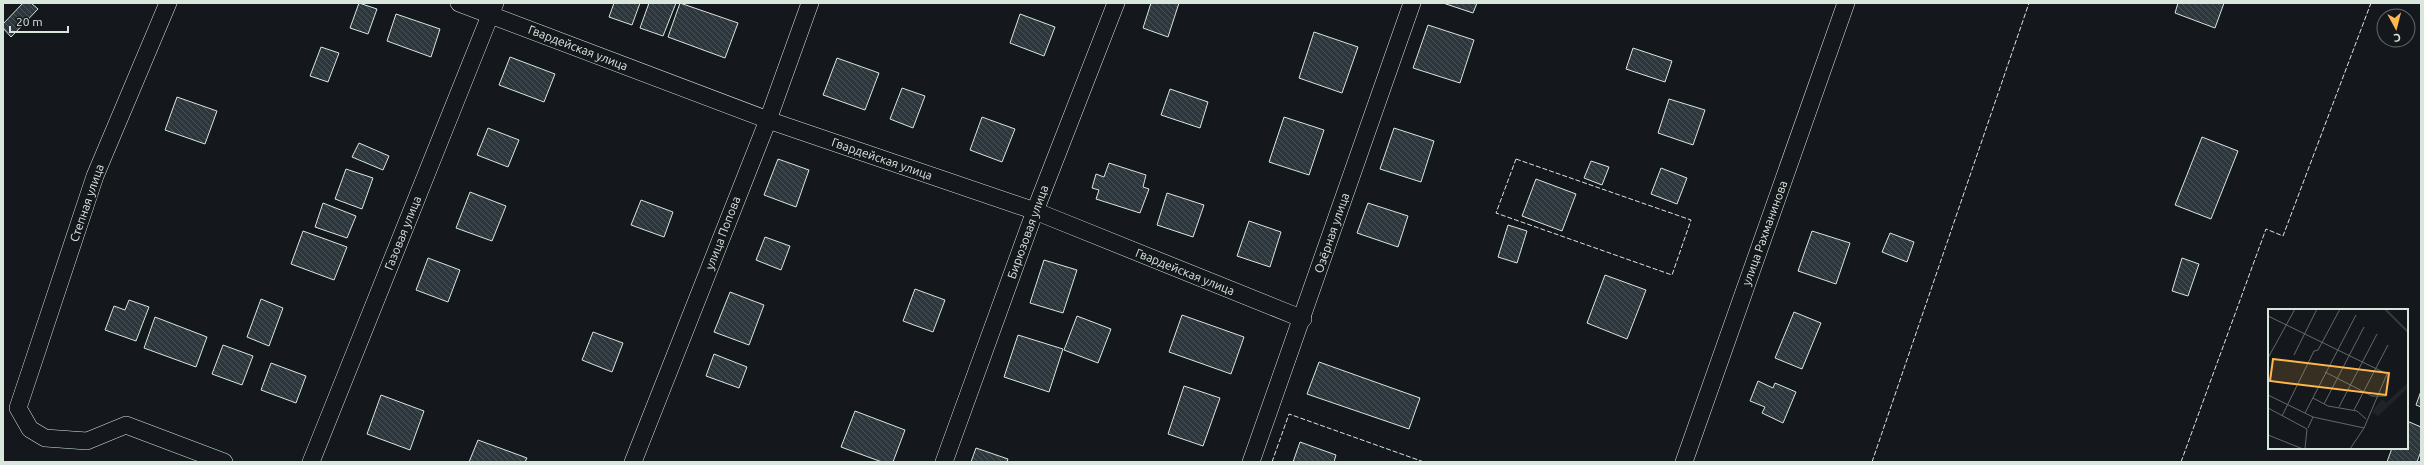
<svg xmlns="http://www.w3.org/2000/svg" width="2424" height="465" font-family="Ubuntu,sans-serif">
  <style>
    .building { fill: url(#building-back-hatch); stroke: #d8e6dc }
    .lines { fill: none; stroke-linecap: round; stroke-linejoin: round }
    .minor-casing { stroke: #d8e6dc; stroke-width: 18 }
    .minor { stroke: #14181c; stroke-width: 17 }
    .fence { stroke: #d8e6dc; stroke-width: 1; stroke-dasharray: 5 2; stroke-linecap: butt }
    .labels { text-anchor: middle; stroke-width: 3; stroke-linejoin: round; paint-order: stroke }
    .street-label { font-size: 12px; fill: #d8e6dc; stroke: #14181c }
    .inset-river { fill: none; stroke: #363b3e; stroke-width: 2 }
    .inset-road { fill: none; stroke: #626a69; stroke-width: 1 }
    .view { fill: #ffb74d; fill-opacity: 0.15; stroke: #ffb74d; stroke-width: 2 }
    .inset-edge { fill: none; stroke: #d8e6dc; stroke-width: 2 }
  </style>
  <defs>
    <pattern id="building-back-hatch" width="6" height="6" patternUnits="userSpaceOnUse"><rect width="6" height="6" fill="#2c363c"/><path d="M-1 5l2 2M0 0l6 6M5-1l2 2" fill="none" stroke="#4a5358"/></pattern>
  </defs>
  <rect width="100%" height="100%" fill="#14181c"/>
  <g class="building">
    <path d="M23,3H31L38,9L11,37L3,28V24Z"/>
    <path d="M359,3L377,9L368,34L350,28Z"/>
    <path d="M614,3H640L632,25L609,17Z"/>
    <path d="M649,3H676L663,36L640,28Z"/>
    <path d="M680,3L738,23L725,58L668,37Z"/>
    <path d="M1151,3H1179L1168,37L1143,28Z"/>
    <path d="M1443,3H1477L1473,13Z"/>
    <path d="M2178,3H2224L2215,28L2175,13Z"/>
    <path d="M396,14L440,29L431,57L387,41Z"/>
    <path d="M1020,14L1055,27L1044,56L1010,43Z"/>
    <path d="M1428,25L1474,40L1460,83L1413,68Z"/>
    <path d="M1314,32L1358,47L1342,93L1299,78Z"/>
    <path d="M321,47L339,53L328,82L310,76Z"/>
    <path d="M1633,48L1672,61L1665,82L1626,69Z"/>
    <path d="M510,57L555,74L544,102L499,85Z"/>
    <path d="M837,58L879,73L865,110L823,95Z"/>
    <path d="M902,88L925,96L913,128L890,119Z"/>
    <path d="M1170,89L1208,102L1200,128L1161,115Z"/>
    <path d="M177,97L217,111L205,144L165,130Z"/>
    <path d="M1669,99L1705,110L1693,145L1658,133Z"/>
    <path d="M982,117L1015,129L1002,162L970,150Z"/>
    <path d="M1284,117L1324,130L1309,175L1269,162Z"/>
    <path d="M488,128L519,140L508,167L477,155Z"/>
    <path d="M1394,128L1434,141L1421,182L1380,169Z"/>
    <path d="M2202,137L2238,151L2211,219L2175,205Z"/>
    <path d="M359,143L389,156L383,170L352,157Z"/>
    <path d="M778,159L809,170L796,207L764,195Z"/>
    <path d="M1591,161L1609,167L1602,185L1584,178Z"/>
    <path d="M1109,163L1146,175L1143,187L1149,189L1140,213L1096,199L1099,190L1092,188L1096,174L1104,177Z"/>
    <path d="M1661,168L1687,178L1677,204L1651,194Z"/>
    <path d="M346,169L373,178L362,209L335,199Z"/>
    <path d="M1536,179L1576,194L1562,231L1522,216Z"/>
    <path d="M470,192L506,206L492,241L456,228Z"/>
    <path d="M1167,193L1204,205L1193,237L1157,225Z"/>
    <path d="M641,200L673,212L664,237L631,225Z"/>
    <path d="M323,203L356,216L347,238L315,227Z"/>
    <path d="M1368,203L1408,216L1398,247L1357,233Z"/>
    <path d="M1249,221L1281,232L1270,267L1237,256Z"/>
    <path d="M1508,225L1527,231L1517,263L1498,257Z"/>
    <path d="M303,231L347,247L334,280L291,264Z"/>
    <path d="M1812,231L1850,243L1836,284L1798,271Z"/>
    <path d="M1890,233L1914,242L1907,262L1882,252Z"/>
    <path d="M765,237L790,246L781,270L756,260Z"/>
    <path d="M428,258L460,270L448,302L416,290Z"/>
    <path d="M2182,258L2199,264L2188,296L2172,291Z"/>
    <path d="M1044,260L1077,270L1063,313L1030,303Z"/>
    <path d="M1605,275L1646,290L1627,339L1587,323Z"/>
    <path d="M915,289L945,300L933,332L903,321Z"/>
    <path d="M730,292L764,305L749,345L714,332Z"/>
    <path d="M261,299L283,308L269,346L247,337Z"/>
    <path d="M129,300L149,307L136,341L105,330L114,306L125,310Z"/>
    <path d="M1794,312L1821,323L1802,369L1775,358Z"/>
    <path d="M1182,315L1244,337L1231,374L1169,352Z"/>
    <path d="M1077,316L1111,329L1098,363L1064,350Z"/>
    <path d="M155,317L207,337L196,367L144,348Z"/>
    <path d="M593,332L623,343L612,372L582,360Z"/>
    <path d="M1018,335L1063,349L1049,392L1004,377Z"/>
    <path d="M223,345L253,356L242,385L212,374Z"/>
    <path d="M714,354L747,367L739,388L706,376Z"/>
    <path d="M1319,362L1420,398L1409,429L1307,394Z"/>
    <path d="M271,363L306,376L296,403L261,390Z"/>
    <path d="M1758,381L1773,388L1775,383L1796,392L1783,423L1762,413L1765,407L1750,401Z"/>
    <path d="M1184,386L1220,398L1203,446L1168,434Z"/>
    <path d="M2421,391V407L2416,405Z"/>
    <path d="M381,395L424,411L410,450L367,434Z"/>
    <path d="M855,411L905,430L893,462H882L841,447Z"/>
    <path d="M2407,421L2421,427V451L2417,462H2387L2392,448H2407Z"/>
    <path d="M478,440L527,458L525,462H469Z"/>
    <path d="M1300,442L1336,455L1334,462H1293Z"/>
    <path d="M976,448L1008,459L1007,462H971Z"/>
  </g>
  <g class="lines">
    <g class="minor-casing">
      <g id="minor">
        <path d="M168,3L95,176L18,408L30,429L45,438L87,441L126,425L224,462"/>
        <path d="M459,3L768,120L1035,211L1303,319"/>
        <path d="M311,462L495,3"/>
        <path d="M633,462L768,120L810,3"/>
        <path d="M944,462L1035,211L1116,3"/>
        <path d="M1251,462L1412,3"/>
        <path d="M1684,462L1846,3"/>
      </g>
    </g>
    <use href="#minor" class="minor"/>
    <g class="fence">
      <path d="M1516,159L1691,220L1672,275L1496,213Z"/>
      <path d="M1272,462L1289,414L1424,462"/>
      <path d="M1872,462L2029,3"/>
      <path d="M2181,462L2266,229L2283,236L2371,3"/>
    </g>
  </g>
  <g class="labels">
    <g class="street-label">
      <text transform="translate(578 48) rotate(21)" y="4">Гвардейская улица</text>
      <text transform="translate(882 159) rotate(19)" y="4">Гвардейская улица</text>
      <text transform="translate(87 203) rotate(-71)" y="4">Степная улица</text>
      <text transform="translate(1028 232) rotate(-70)" y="4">Бирюзовая улица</text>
      <text transform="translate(403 233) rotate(-68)" y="4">Газовая улица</text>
      <text transform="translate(723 233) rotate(-69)" y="4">улица Попова</text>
      <text transform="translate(1332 233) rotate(-71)" y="4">Озёрная улица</text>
      <text transform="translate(1765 233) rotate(-70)" y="4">улица Рахманинова</text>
      <text transform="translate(1185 272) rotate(22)" y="4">Гвардейская улица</text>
    </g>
  </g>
  <g transform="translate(2268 309)">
    <rect width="140" height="140" fill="#14181c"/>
    <path d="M140,74V79L110,107L104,103L112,92L115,91L118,94Z" fill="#202428"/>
    <path class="inset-river" d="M117,0L140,23"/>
    <path class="inset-road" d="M0,7L119,65L96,119L82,140M26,46L49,0M0,49L27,0M57,63L104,87H118M0,86L45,108L96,119M45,89L60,97L89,102L98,110M56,95L96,18M71,98L109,25M0,99L39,120L37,140M86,101L120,36M37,104L88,6M14,107L46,42L50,41L72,0M40,119L45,108M0,126L35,140"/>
    <path class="view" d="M5,50L121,64L118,86L2,72Z"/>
    <rect width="140" height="140" class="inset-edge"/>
  </g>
  <rect width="2424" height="465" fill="none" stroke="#d8e6dc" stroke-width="8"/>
  <g transform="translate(2396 28) rotate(173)"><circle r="19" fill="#14181c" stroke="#626a69"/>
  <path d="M0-3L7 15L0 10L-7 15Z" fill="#ffb74d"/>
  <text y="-6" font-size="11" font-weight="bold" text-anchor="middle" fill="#d8e6dc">С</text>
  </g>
  <path d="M10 26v6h58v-6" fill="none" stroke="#d8e6dc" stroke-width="2"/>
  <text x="16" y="26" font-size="12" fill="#d8e6dc" stroke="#14181c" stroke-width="3" paint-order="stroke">20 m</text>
</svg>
